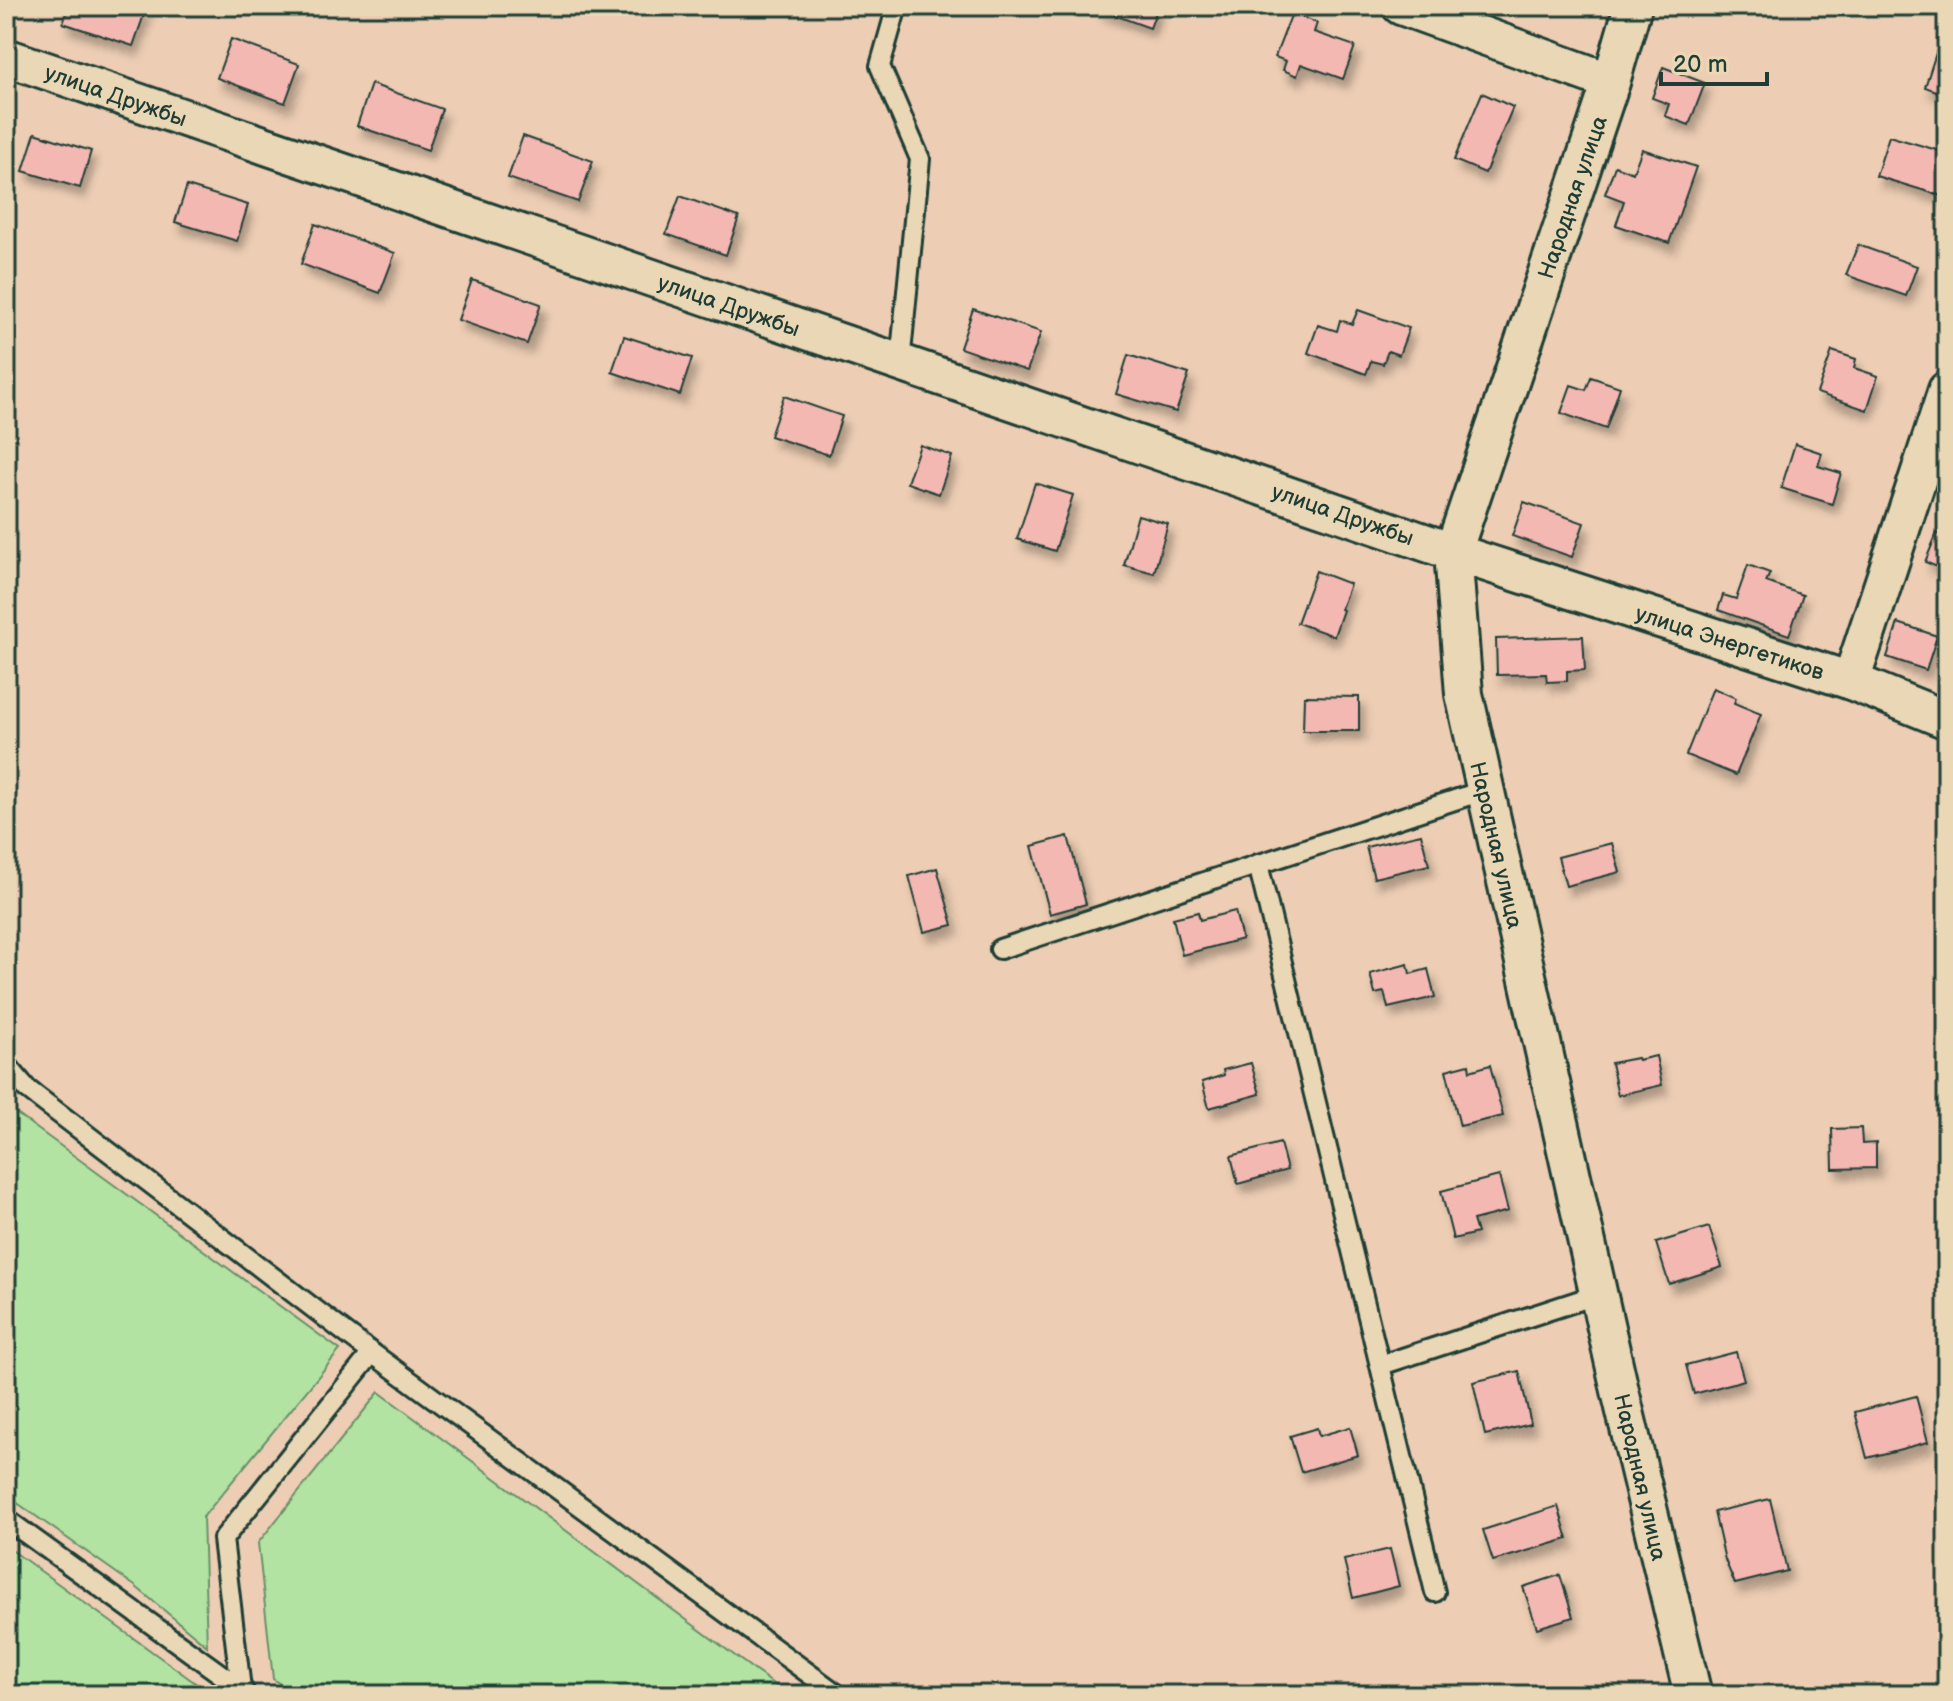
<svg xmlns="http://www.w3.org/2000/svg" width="1953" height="1701" font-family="'Balsamiq Sans',sans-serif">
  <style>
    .green { fill: #b3e3a2; stroke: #69906b; stroke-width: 2 }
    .building { fill: #f4b8b3; stroke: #1f3d34; stroke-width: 2; filter: url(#shadow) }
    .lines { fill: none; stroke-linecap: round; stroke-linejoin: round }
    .service-casing { stroke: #1f3d34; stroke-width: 24 }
    .minor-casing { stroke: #1f3d34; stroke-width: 42 }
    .service { stroke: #ead7b5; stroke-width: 18 }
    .minor { stroke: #ead7b5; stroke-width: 36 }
    .labels { text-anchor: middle; stroke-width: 6; stroke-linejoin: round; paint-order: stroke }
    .street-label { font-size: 22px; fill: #1f3d34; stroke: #ead7b5 }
  </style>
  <defs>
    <filter id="shadow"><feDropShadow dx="5" dy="9" stdDeviation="4" flood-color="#0004"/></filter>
  </defs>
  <rect width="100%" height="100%" fill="#edceb4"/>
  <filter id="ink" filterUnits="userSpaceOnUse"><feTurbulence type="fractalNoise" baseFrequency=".0125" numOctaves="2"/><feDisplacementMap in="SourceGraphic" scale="16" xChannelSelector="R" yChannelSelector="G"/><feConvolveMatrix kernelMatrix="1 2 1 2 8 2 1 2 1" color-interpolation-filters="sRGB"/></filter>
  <g filter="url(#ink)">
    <g class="green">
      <path d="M6,1106L340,1350L203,1517L207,1646L135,1586L6,1495Z"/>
      <path d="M379,1392L788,1695H296L273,1679L258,1543Z"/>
      <path d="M6,1546L212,1695H6Z"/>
    </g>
    <g class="building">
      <path d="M69,6H136L146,9L133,46L63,23Z"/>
      <path d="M1098,6H1158L1150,28L1097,9Z"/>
      <path d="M1292,13L1317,23L1314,32L1355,46L1343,79L1301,64L1297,76L1283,70L1286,61L1275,57Z"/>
      <path d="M231,39L299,64L285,103L217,78Z"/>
      <path d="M1938,47L1947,50V95L1925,87Z"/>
      <path d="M1663,67L1705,83L1689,125L1665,116L1669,104L1652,98Z"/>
      <path d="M371,84L442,109L428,150L357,126Z"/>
      <path d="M1482,93L1513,107L1485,173L1454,160Z"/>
      <path d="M35,133L91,151L80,188L23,171Z"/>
      <path d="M523,136L593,161L578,202L508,178Z"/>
      <path d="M1889,136L1947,153V178L1942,196L1876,176Z"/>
      <path d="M1642,149L1696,167L1669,243L1616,225L1624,201L1605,194L1615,166L1633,173Z"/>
      <path d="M187,186L248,205L237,241L175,222Z"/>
      <path d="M680,196L739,217L726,255L666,234Z"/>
      <path d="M315,224L395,253L380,293L301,264Z"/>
      <path d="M1858,245L1917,266L1906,296L1846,275Z"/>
      <path d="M472,280L541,304L527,344L458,320Z"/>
      <path d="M973,309L1041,332L1027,371L960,348Z"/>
      <path d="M1358,310L1409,328L1399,355L1388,351L1383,364L1371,361L1366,374L1308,353L1318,325L1337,331L1340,320L1352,324Z"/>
      <path d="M624,336L692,358L680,395L612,372Z"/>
      <path d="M1832,351L1856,359L1854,368L1878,376L1867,410L1817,393Z"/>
      <path d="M1128,355L1189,374L1176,412L1116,394Z"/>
      <path d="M1591,377L1620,387L1606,429L1561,413L1571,385L1586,390Z"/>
      <path d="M784,396L842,416L829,455L770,436Z"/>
      <path d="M1795,444L1822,453L1818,466L1841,473L1832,504L1781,488Z"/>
      <path d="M920,445L952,456L939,494L907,483Z"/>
      <path d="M1035,483L1073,495L1055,551L1017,539Z"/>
      <path d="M1524,502L1584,523L1572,557L1512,536Z"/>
      <path d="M1138,515L1168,524L1154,573L1124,565Z"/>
      <path d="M1937,533L1947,537V571L1925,562Z"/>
      <path d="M1748,565L1770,573L1766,582L1803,595L1789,635L1718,610L1723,595L1736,599Z"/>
      <path d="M1316,571L1350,584L1341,609L1343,610L1334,636L1297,623Z"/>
      <path d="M1898,623L1937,636L1926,670L1887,657Z"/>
      <path d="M1583,636L1585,670L1567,671V681L1547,682L1546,674L1497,675L1496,639Z"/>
      <path d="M1713,688L1736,698L1734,703L1761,714L1736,775L1686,755Z"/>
      <path d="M1304,696L1359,697V731H1303Z"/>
      <path d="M1421,834L1429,865L1374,878L1366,847Z"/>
      <path d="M1068,836L1086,904L1050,914L1032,846Z"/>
      <path d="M1612,843L1620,872L1566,886L1558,857Z"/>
      <path d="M937,868L953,925L924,932L909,876Z"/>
      <path d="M1235,911L1242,939L1182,955L1173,918L1198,912L1200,920Z"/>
      <path d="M1408,964L1410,974L1428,969L1435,997L1388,1008L1384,992L1375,994L1370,974Z"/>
      <path d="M1656,1056L1662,1085L1618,1095L1611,1063L1637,1058L1638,1060Z"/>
      <path d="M1251,1063L1260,1094L1209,1108L1202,1082L1224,1075L1223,1070Z"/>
      <path d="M1469,1064L1470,1071L1490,1065L1503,1116L1460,1126L1446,1070Z"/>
      <path d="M1861,1128L1862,1144L1876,1143V1168L1833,1169L1832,1129Z"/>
      <path d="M1280,1143L1287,1170L1238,1184L1231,1156Z"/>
      <path d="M1499,1176L1508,1211L1473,1220L1477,1233L1453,1239L1441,1191Z"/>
      <path d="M1709,1227L1722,1267L1669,1284L1656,1243Z"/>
      <path d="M1736,1352L1744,1380L1694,1394L1686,1365Z"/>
      <path d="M1519,1371L1531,1424L1485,1435L1473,1382Z"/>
      <path d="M1916,1396L1928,1442L1867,1458L1855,1412Z"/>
      <path d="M1350,1427L1358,1455L1301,1472L1290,1436L1317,1428L1319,1436Z"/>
      <path d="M1770,1499L1787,1571L1735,1584L1725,1560L1714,1512Z"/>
      <path d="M1558,1506L1568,1539L1493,1561L1483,1530Z"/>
      <path d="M1390,1549L1399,1586L1353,1598L1344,1560Z"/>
      <path d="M1560,1575L1573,1617L1537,1628L1523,1587Z"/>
    </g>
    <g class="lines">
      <g class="service-casing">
        <g id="service">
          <path d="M897,6L880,66L920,159L900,363"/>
          <path d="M1258,864L1435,1592"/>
          <path d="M1000,949L1485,790"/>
          <path d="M6,1064L27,1089L372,1353L838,1695"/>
          <path d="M1381,1365L1599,1294"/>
          <path d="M6,1519L244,1691"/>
          <path d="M241,1689L223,1539L372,1353"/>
        </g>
      </g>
      <g class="minor-casing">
        <g id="minor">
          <path d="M1401,6L1611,82"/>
          <path d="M1633,6L1611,82L1453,552L1464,694L1621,1395L1693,1695"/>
          <path d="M6,57L1453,552L1851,681L1947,390"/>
          <path d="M1851,681L1947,720"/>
        </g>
      </g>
      <use href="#service" class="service"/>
      <use href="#minor" class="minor"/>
    </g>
  </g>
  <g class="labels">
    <g class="street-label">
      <text transform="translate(116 95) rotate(19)" y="8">улица Дружбы</text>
      <text transform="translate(1572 197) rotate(-71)" y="8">Народная улица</text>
      <text transform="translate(729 305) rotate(19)" y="8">улица Дружбы</text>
      <text transform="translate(1343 514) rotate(19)" y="8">улица Дружбы</text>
      <text transform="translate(1730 642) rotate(18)" y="8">улица Энергетиков</text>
      <text transform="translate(1497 845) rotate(77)" y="8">Народная улица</text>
      <text transform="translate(1641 1477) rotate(77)" y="8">Народная улица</text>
    </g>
  </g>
  <rect width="1953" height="1701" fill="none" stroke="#ead7b5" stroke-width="32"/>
  <rect x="16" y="16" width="1921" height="1669" fill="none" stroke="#1f3d34" stroke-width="3" filter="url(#ink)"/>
  <path d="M1661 72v12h106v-12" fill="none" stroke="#1f3d34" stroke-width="4"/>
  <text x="1673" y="72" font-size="24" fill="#1f3d34" stroke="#ead7b5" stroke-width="6" paint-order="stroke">20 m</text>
</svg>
